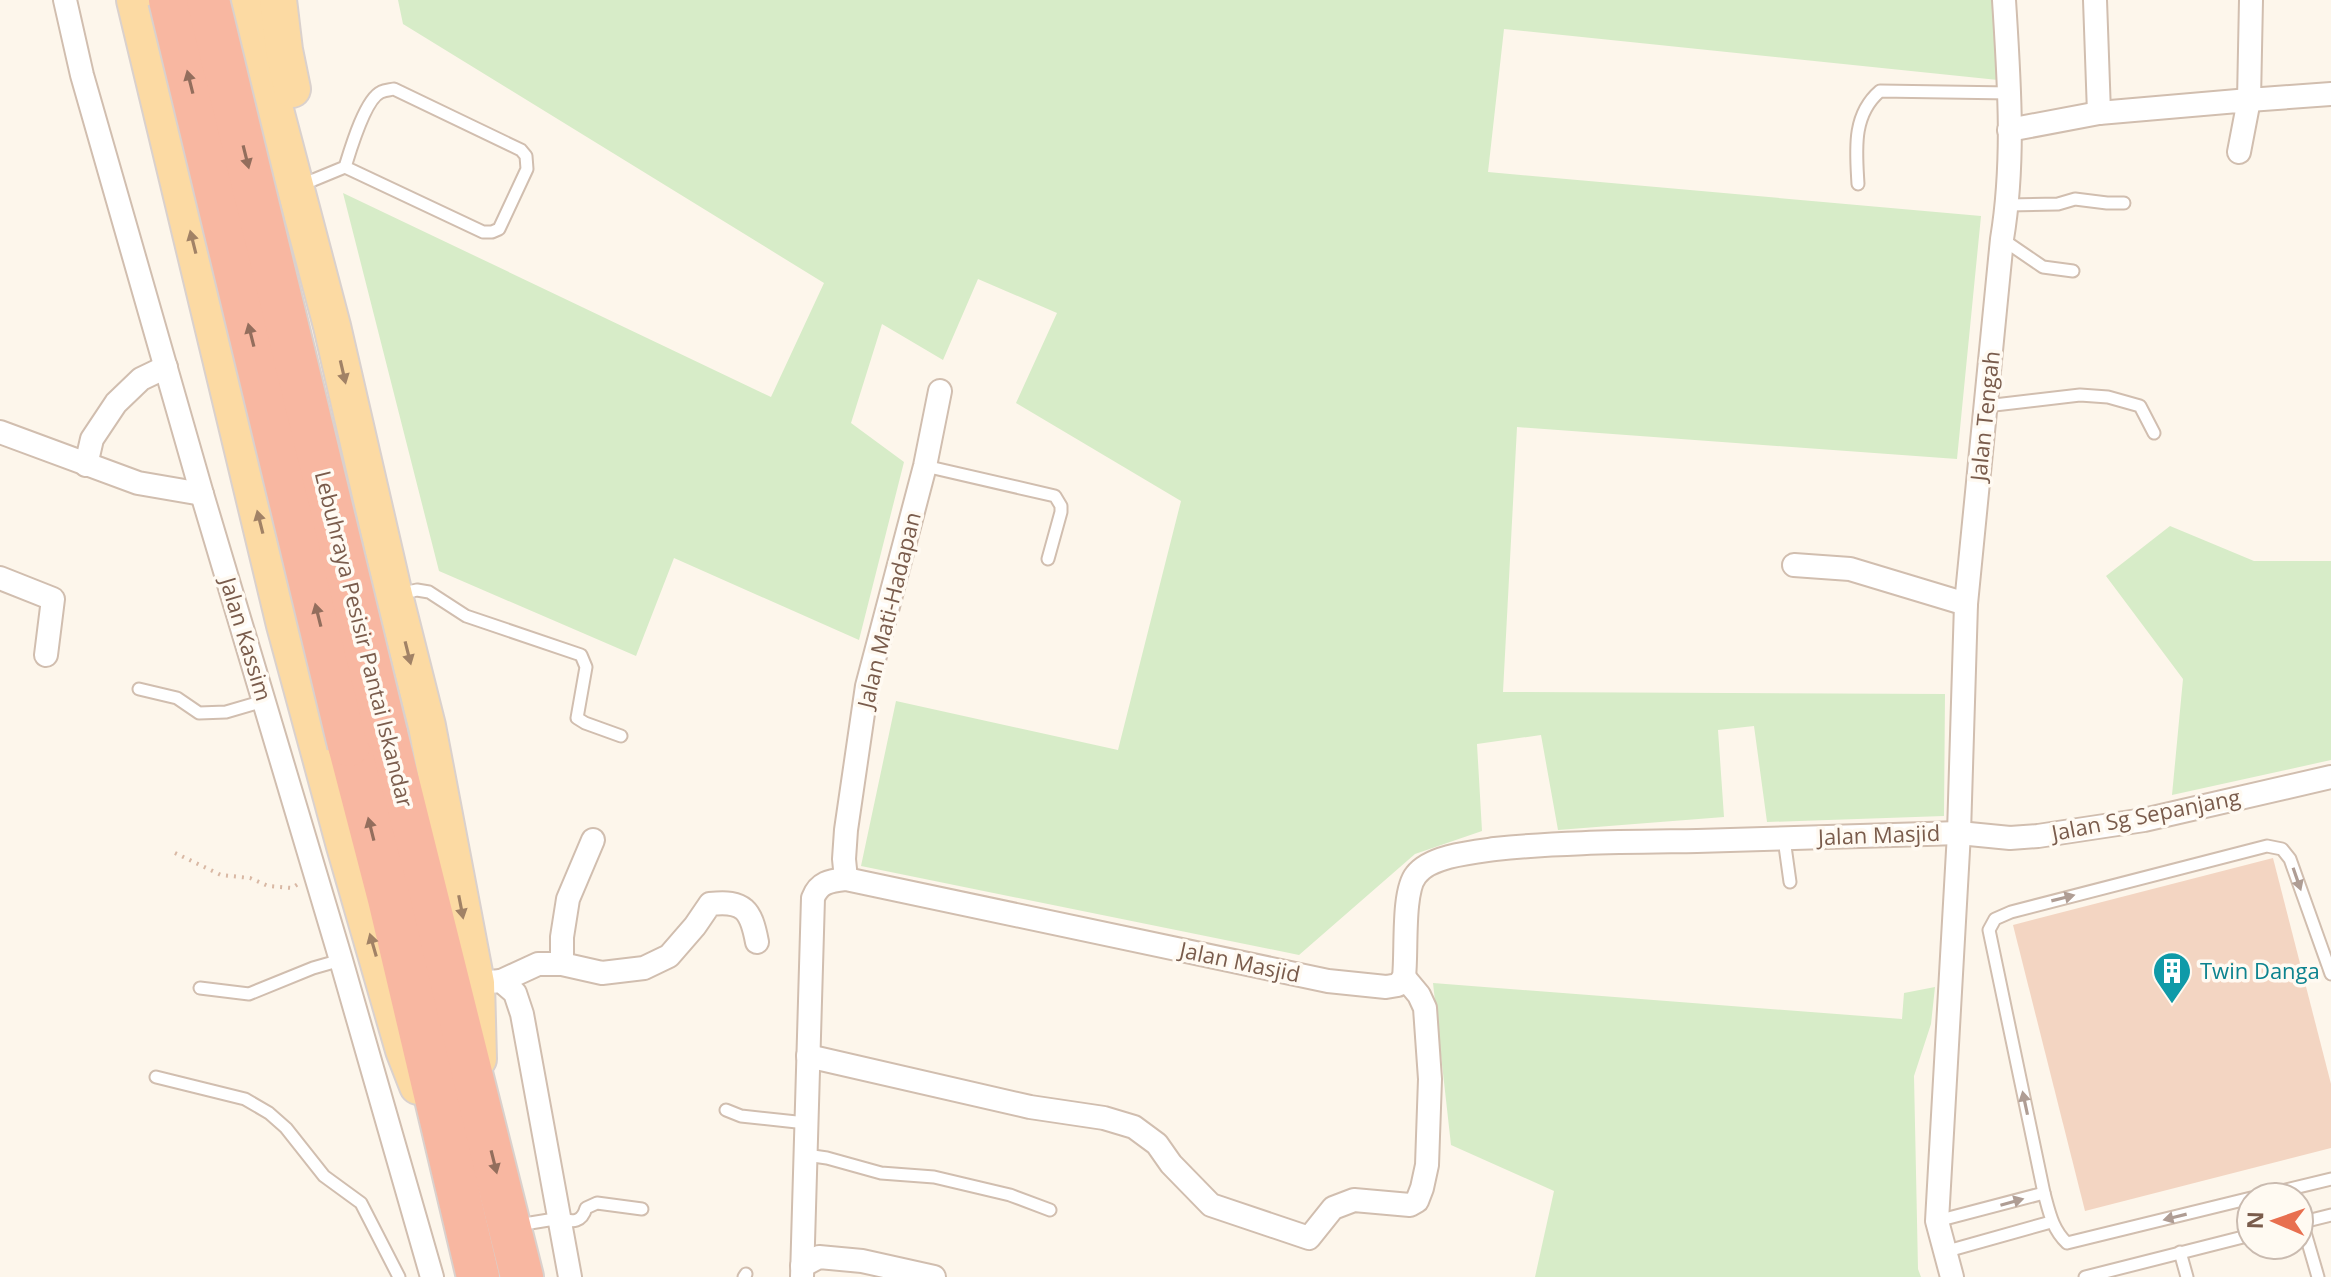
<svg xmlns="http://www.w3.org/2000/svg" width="2331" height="1277" font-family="'Open Sans',sans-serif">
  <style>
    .green { fill: #d7ecc8 }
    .building { fill: #f3d5c2 }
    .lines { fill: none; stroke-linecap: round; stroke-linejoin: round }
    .lane-casing { stroke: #d1beaf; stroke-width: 15 }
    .street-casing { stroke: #d1beaf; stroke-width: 26 }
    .primary-casing { stroke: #dad1cd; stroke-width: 40 }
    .highway-casing { stroke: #dad1cd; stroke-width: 46 }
    .path { stroke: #d9b8a4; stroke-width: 4; stroke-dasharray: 2 6; stroke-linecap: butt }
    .lane { stroke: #fff; stroke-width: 11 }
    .street { stroke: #fff; stroke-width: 22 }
    .primary { stroke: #fcdaa3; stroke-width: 36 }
    .highway { stroke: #f8b7a1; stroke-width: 42 }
    .highway-bridge-casing { stroke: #dad1cd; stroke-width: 46; stroke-linecap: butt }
    .highway-bridge { stroke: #f8b7a1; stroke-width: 42 }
    .oneway { fill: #936e5d }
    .oneway2 { fill: #a18266 }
    .oneway3 { fill: #af9d94 }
    .labels { text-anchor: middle; stroke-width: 7; stroke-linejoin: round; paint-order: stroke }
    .street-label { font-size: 22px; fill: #7a5c4c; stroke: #fffaf2 }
    .culture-label { font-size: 22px; fill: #0d838f; stroke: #fffaf2; text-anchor: start }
  </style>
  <rect width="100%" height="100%" fill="#fdf6eb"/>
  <g class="green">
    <path d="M398,0H1997L1998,80L1504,29L1488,172L1981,216L1957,459L1517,427L1503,692L1945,694L1944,816L1767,822L1754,726L1718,730L1724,817L1558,830L1541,735L1477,744L1482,831L1415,854L1299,955L861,866L896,701L1118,750L1181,501L1016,403L1057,313L978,279L943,360L882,324L851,423L904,462L859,640L674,558L636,656L439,571L343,193L771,397L824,283L403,24Z"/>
    <path d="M2170,526L2254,561H2331V760L2172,795L2183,679L2106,576Z"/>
    <path d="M1433,983L1902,1019L1904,993L1935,987L1931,1024L1914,1076L1918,1269L1921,1277H1535L1554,1191L1451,1145Z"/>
  </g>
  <path class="building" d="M2273,858L2331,1084V1148L2085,1211L2013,925Z"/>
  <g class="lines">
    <g class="lane-casing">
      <g id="lane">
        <path d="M311,181L345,167C350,151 365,99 381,92C385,90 389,90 394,89L521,150L526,156L527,169L499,229L492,232H483L345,167"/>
        <path d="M1858,184C1856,150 1852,115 1880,91L2010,93"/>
        <path d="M2008,205L2058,204L2075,199L2107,203H2124"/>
        <path d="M2002,239L2043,267L2073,271"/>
        <path d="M1986,406L2080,395L2108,397L2140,406L2154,433"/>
        <path d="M925,466L1055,496L1061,506V512L1048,559"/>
        <path d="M398,594L417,590L429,592L466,616L581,655L586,667L577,718L585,723L621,736"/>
        <path d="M139,689L177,698L199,713L226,712L264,701"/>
        <path d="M1784,839L1790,882"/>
        <path d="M200,988L249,994L313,968L341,960"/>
        <path d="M156,1077L245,1099L269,1113L286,1128L324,1176L361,1203L399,1277"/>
        <path d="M726,1110L741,1116L806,1123"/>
        <path d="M806,1155L827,1158L881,1173L934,1177L1010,1195L1050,1210"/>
        <path d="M2257,1197L2331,1179"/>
        <path d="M2251,1198L2067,1243C2052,1229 2049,1211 2044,1193L1989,930L1995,919L2011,912L2267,846L2282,849L2290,859L2331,974"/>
        <path d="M1937,1221L2044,1193"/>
        <path d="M2302,1222L2318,1277"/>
        <path d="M2299,1223L2331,1215"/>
        <path d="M518,1225L561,1218C573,1223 582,1222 586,1208L597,1203L642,1209"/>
        <path d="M1944,1252L2051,1222"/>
        <path d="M2180,1252L2187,1277"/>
        <path d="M744,1277L746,1274"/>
        <path d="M2085,1277L2251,1235"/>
      </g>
    </g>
    <g class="street-casing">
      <g id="street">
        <path d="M65,0L82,75L202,494L341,960L432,1277"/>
        <path d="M2095,0L2099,113"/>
        <path d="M2251,0L2249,100L2331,94"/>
        <path d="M2009,130L2099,113L2249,100L2239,152"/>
        <path d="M0,432L138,483L202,494"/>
        <path d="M86,465L92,439L116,403L141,379L166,367"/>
        <path d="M1794,565L1850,569L1966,604"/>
        <path d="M0,578L53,599L46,655"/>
        <path d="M846,879L844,859L846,830L867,686L925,466L940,391"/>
        <path d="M562,964V937L568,899L593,840"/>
        <path d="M501,981L538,964H562L602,973L644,968L669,956L695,926L710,904C744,900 751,910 757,942"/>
        <path d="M476,983L501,981L515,993L522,1014L570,1277"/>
        <path d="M808,1056L1030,1107L1104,1118L1134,1127L1157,1144L1171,1164L1211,1205L1309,1238L1333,1208L1354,1200L1410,1205L1417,1201L1422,1188L1427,1165L1430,1079L1425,1008L1419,995L1404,977"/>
        <path d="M802,1266L819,1257L862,1261L934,1277"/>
        <path d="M802,1277L813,898C819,882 830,881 846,879L1328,981L1386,987L1398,985L1404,977C1407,952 1402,892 1416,875C1430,856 1473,852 1495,849C1560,842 1631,842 1697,841C1784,839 1871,836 1959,833L2010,838L2038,836L2144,820L2331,777"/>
        <path d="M1952,1277L1937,1221L1959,833L1966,604L2002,239C2015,160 2009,79 2004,0"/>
      </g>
    </g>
    <g class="primary-casing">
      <g id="primary">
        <path d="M135,0L285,625L345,846L404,1050L418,1086"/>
        <path d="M246,0L332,326L394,595L427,726L476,983L478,1059"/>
        <path d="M278,0L284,50L292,89"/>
      </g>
    </g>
    <g class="highway-casing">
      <g id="highway">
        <path d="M386,733L522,1277"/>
        <path d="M349,745L389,899L478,1277"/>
      </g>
    </g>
    <path class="path" d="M175,853L221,875L250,878L268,886L292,888L298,884"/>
    <use href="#lane" class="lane"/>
    <use href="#street" class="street"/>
    <use href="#primary" class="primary"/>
    <use href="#highway" class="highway"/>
    <g class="highway-bridge-casing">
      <g id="highway-bridge">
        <path d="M170,0L349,745"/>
        <path d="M208,0L386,733"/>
      </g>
    </g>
    <use href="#highway-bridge" class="highway-bridge"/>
  </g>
  <defs><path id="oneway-solid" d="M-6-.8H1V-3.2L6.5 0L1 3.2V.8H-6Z" transform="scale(2)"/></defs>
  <g class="oneway">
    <use href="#oneway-solid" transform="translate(190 82) rotate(-104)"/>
    <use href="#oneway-solid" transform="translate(246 157) rotate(76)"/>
    <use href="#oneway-solid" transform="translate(251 335) rotate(-104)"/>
    <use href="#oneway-solid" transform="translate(318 615) rotate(-104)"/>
    <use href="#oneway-solid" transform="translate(371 829) rotate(-104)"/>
    <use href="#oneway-solid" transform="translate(494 1162) rotate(76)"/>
  </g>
  <g class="oneway2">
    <use href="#oneway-solid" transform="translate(193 242) rotate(-104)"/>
    <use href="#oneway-solid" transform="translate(343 372) rotate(77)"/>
    <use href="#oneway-solid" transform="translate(260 522) rotate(-104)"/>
    <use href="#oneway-solid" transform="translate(408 653) rotate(76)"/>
    <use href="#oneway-solid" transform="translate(461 907) rotate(79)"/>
    <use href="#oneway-solid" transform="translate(373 945) rotate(-106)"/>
  </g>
  <g class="oneway3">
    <use href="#oneway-solid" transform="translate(2297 879) rotate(71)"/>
    <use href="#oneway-solid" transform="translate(2063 898) rotate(-14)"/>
    <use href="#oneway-solid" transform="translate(2025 1103) rotate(-102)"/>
    <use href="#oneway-solid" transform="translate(2012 1202) rotate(-16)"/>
    <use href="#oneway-solid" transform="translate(2175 1217) rotate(166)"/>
  </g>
  <defs>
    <g id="building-pin" transform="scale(2)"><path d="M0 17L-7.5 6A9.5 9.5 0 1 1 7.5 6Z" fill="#0f9aa8" stroke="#fffaf2"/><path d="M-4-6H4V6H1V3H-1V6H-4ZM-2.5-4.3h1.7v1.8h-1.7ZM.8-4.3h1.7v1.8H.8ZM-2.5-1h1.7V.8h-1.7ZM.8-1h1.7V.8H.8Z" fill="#fff"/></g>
  </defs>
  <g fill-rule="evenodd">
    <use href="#building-pin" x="2172" y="971"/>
  </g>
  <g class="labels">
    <g class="street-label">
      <text transform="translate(1985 416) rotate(-84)" y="8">Jalan Tengah</text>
      <text transform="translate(889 610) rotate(-76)" y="8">Jalan Mati-Hadapan</text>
      <text transform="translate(246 639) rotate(73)" y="8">Jalan Kassim</text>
      <text transform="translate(364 639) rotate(76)" y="8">Lebuhraya Pesisir Pantai Iskandar</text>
      <text transform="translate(2146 815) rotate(-11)" y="8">Jalan Sg Sepanjang</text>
      <text transform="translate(1879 835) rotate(-2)" y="8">Jalan Masjid</text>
      <text transform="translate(1240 962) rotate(12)" y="8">Jalan Masjid</text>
    </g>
    <g class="culture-label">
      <text x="2200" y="979">Twin Danga</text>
    </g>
  </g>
  <g transform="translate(2275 1221) rotate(272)"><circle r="38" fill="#fffaf2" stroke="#cabbb0" stroke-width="2"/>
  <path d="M0-6L14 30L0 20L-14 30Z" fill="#e86f4f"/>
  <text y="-12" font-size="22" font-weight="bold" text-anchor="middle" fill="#7a5c4c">N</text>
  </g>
</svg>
